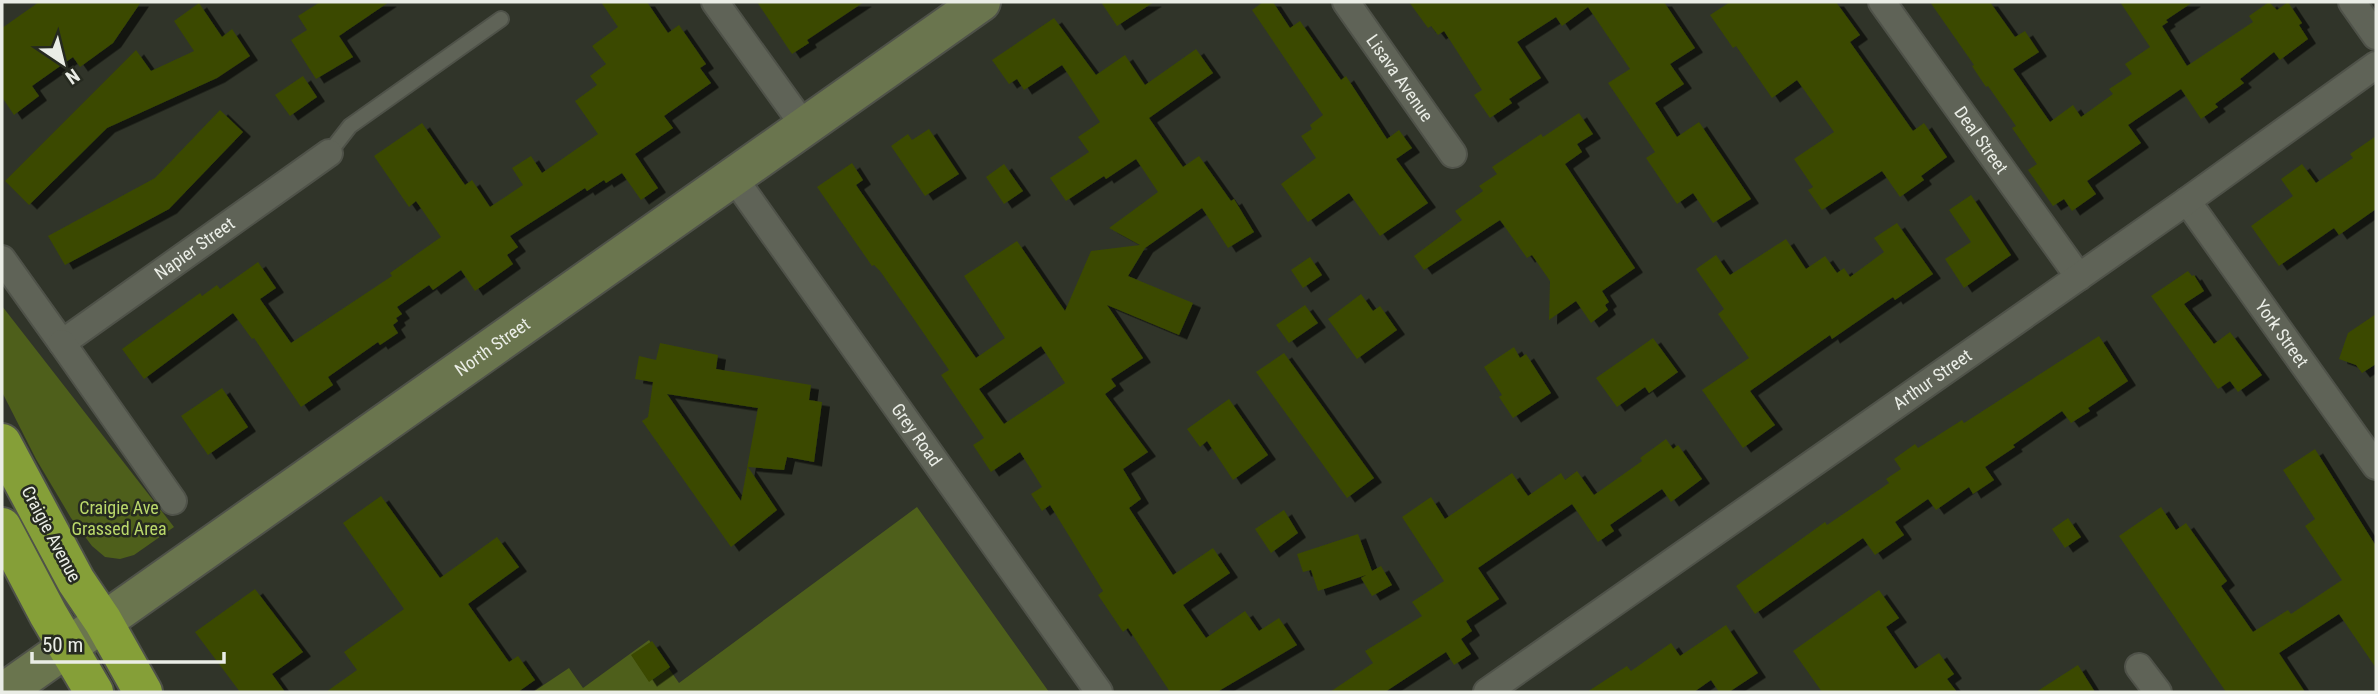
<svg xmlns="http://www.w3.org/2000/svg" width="2378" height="694" font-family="'Roboto Condensed',sans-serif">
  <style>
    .green { fill: #4e5f1b }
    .building { fill: #3a4904; fill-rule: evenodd; filter: url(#shadow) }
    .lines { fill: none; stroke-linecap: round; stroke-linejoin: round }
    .lane-casing { stroke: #4f5249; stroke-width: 18 }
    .street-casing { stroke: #4f5249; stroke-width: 30 }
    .secondary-casing { stroke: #4f5249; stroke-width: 42 }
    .highway-casing { stroke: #4f5249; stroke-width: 42 }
    .lane { stroke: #5f6357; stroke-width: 14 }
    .street { stroke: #5f6357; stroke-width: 26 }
    .secondary { stroke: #6a754e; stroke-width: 38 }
    .highway { stroke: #859f38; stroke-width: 38 }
    .labels { text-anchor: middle; stroke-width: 5; stroke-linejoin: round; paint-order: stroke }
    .street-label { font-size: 18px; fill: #eaede6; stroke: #262a20 }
    .park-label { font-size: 18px; fill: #bbd96b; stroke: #262a20 }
  </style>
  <defs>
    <filter id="shadow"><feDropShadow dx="8" dy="4.5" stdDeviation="0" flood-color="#0009"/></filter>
  </defs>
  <rect width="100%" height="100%" fill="#303429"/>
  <g class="green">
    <path d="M2,306L174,527L134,555L120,559L105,557L92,546L71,518L36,459L2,392Z"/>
    <path d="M917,507L1049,692H533L569,668L583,688L649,640L679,683Z"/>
  </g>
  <g class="building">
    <path d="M39,2H141L113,43L80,67L73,57L32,86L39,96L14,115L2,97V28Z"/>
    <path d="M320,2H389L339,36L353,57L316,79L291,40L307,30L298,16Z"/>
    <path d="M601,2H647L668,33L679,25L706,64L700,68L711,83L664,116L673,128L635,154L658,188L641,200L622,173L606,183L604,180L587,191L585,188L510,236L518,247L507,255L513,264L475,291L461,270L433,290L429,285L397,307L402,314L396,318L398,321L393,325L398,333L380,345L378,342L328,377L333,385L301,407L254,338L252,339L233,313L144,379L122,349L200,293L202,296L217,285L220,289L258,262L276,288L260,299L291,343L392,276L390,273L441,237L416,201L409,207L374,156L422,123L465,185L472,180L490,207L523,185L512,168L531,156L542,173L598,134L575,101L597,85L590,76L606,64L592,46L618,27Z"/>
    <path d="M757,2H864L807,40L809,43L792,54Z"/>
    <path d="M1101,2H1154L1117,26Z"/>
    <path d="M1263,2H1273L1290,28L1300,21L1341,80L1346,76L1387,139L1399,130L1412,148L1396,159L1428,203L1380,236L1349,193L1308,222L1281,184L1316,158L1301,136L1312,129L1310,125L1323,115L1252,10Z"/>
    <path d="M1409,2H1664L1695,48L1670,64L1684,84L1655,103L1677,137L1699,122L1751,199L1713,223L1693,193L1677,204L1646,158L1655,152L1608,83L1630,69L1588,7L1562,26L1556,17L1517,42L1541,78L1509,99L1512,103L1490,118L1474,95L1482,90L1444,31L1438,35L1431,26L1428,28Z"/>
    <path d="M1730,2H1836L1860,35L1850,42L1913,131L1924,123L1947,157L1921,176L1924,180L1900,197L1882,171L1822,210L1808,190L1813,187L1794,159L1834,132L1797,80L1772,98L1736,46L1733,48L1710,15Z"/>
    <path d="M1930,2H1990L2015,37L2025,31L2039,52L2013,69L2050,122L2073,105L2081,117L2113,94L2109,89L2132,74L2125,64L2150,47L2120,2H2193L2166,20L2168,22L2162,26L2187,66L2253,22L2249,16L2269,2L2277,10L2288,2L2302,23L2299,25L2308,39L2280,60L2274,52L2240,79L2244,83L2215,104L2218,107L2201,119L2181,89L2128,125L2141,143L2087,181L2096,194L2072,211L2064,199L2053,206L2028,170L2037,164L2012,128L2016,126L1988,86L1986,87L1972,66L1974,65Z"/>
    <path d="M199,3L222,37L232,29L250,56L217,78L107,128L29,205L5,181L136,50L151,71L194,51L174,21Z"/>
    <path d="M1054,18L1096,75L1125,55L1145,85L1196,49L1213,73L1149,118L1183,167L1199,156L1231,201L1234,199L1254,232L1228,248L1202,208L1145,248L1128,276L1193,303L1179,335L1107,305L1143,358L1111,379L1116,386L1105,394L1148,452L1123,469L1141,499L1129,508L1173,575L1213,548L1230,573L1183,605L1206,638L1245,611L1259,631L1279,618L1297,645L1217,692H1170L1128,628L1123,632L1098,595L1103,591L1050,505L1042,511L1031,494L1042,487L1020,452L991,472L973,445L984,438L941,375L949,370L909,312L880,271L874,265L872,266L817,187L852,163L863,180L856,185L976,358L1005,338L964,276L1017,241L1065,311L1091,251L1140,245L1109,228L1158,192L1136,159L1106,179L1104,176L1066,201L1050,178L1089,152L1078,137L1100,122L1062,65L1024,90L1017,79L1009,84L992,60ZM1041,346L1065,383L1004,424L979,389Z"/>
    <path d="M303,76L317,97L290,116L275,95Z"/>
    <path d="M220,110L243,132L169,209L65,265L48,236L155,178Z"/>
    <path d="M1579,113L1593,134L1577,144L1582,152L1565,164L1635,268L1602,291L1609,302L1605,305L1608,310L1591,323L1576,301L1549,320L1550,281L1532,255L1527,258L1500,220L1424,270L1414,256L1462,220L1455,211L1483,191L1479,186L1497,174L1492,167L1541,134L1543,137Z"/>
    <path d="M929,129L959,174L925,196L891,146L908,134L912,140Z"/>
    <path d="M2376,136V209L2339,235L2334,228L2279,266L2251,226L2293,196L2281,179L2302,164L2316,183L2353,158L2350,154Z"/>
    <path d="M1004,164L1023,191L1004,204L986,177Z"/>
    <path d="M1971,195L2011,255L1964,288L1945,259L1971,242L1949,210Z"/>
    <path d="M1897,223L1933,274L1895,300L1893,297L1832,339L1830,335L1750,391L1775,425L1743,448L1702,390L1749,358L1718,314L1724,309L1696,269L1716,255L1730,275L1786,239L1806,269L1825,256L1837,273L1844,268L1850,277L1884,252L1874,238Z"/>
    <path d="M1310,257L1322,275L1303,288L1291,270Z"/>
    <path d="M2188,271L2192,276L2194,275L2204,291L2184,304L2214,344L2230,332L2262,375L2238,392L2230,381L2218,389L2151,296Z"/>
    <path d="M1361,294L1373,311L1380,306L1397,330L1357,359L1328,319Z"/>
    <path d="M1305,305L1318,323L1289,343L1276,325Z"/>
    <path d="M2376,314V364L2362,373L2356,365L2339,359L2348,333Z"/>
    <path d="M2099,336L2128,381L2088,408L2090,411L2071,423L2062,411L2013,445L2015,447L1985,467L1994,480L1973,494L1969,487L1936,510L1928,499L1895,522L1904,535L1875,555L1863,538L1755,614L1736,586L1825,522L1827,525L1889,483L1886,479L1901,469L1894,459L1915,444L1918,448L1962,420L1964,423Z"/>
    <path d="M1653,338L1678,372L1649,393L1645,387L1617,407L1596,378Z"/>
    <path d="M660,343L718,355L716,369L811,385L809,400L822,402L814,462L787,457L784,470L748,467L777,510L731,547L642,421L648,417L653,382L635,379L639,356L656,360ZM667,394L758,408L741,501Z"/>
    <path d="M1514,347L1520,358L1526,354L1551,393L1513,418L1499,397L1502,395L1484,367Z"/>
    <path d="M1284,353L1374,478L1347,498L1256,372Z"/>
    <path d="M222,388L248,427L208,455L181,416Z"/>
    <path d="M1229,399L1268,455L1233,480L1207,441L1200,447L1187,429Z"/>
    <path d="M1666,439L1673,449L1678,445L1702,479L1671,502L1662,489L1610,525L1614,531L1598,542L1572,504L1478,568L1499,599L1466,621L1472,631L1461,639L1471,654L1454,665L1446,652L1385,692H1330L1373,663L1365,651L1422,616L1412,602L1444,581L1402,517L1431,497L1445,519L1512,473L1528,496L1561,473L1565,480L1577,471L1594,495L1642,461L1640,458Z"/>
    <path d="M2315,449L2376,546V668L2339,614L2279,653L2305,692H2226L2119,536L2161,507L2176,530L2186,523L2227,581L2221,586L2253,632L2288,610L2291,614L2342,580L2305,526L2315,519L2283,470Z"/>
    <path d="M381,496L440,578L497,537L519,567L468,604L509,662L518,656L535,680L518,692H326L357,670L344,652L404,609L343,523Z"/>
    <path d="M1284,510L1298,533L1271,553L1255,529Z"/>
    <path d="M2068,518L2081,537L2065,548L2052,529Z"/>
    <path d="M1358,534L1372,571L1381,566L1392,585L1372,596L1361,578L1366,575L1318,591L1311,570L1303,572L1297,554Z"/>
    <path d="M255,589L303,652L272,674L285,692H240L195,632Z"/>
    <path d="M1879,590L1899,618L1886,627L1915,669L1939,653L1954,674L1947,679L1957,692H1822L1793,651Z"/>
    <path d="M1726,625L1758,673L1729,692H1719L1711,680L1694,692H1587L1627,666L1631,671L1671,643L1680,656Z"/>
    <path d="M652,641L670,667L649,682L631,655Z"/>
    <path d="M2078,665L2095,692H2036Z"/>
  </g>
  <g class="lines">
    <g class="lane-casing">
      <path id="lane" d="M329,153L350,126L501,19"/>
    </g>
    <g class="street-casing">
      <g id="street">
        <path d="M715,2L805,127"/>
        <path id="s1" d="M1346,2L1453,154"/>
        <path id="s2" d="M1882,2L2079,277"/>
        <path d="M2352,2L2376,36"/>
        <path id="s3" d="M734,178L1099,692"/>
        <path id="s4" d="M2187,201L2376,466"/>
        <path id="s5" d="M2,259L62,343L329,153"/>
        <path d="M62,343L173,501"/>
        <path d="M2139,667L2158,692"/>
        <path id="s6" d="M1487,692L2187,201L2376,65"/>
      </g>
    </g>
    <g class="secondary-casing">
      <g id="secondary">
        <path id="s7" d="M4,692L981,2"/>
      </g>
    </g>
    <g class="highway-casing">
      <g id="highway">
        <path d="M2,443L76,581L103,621L143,692"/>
        <path d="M2,527L48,614L94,692"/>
      </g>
    </g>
    <use href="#lane" class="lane"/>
    <use href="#street" class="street"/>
    <use href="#secondary" class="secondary"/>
    <use href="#highway" class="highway"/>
  </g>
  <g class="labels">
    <g class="street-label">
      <text dy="6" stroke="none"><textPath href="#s1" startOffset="93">Lisava Avenue</textPath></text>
      <text dy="6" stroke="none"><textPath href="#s2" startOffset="170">Deal Street</textPath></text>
      <text dy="6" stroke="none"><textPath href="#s5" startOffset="266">Napier Street</textPath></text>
      <text dy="6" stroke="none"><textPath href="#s4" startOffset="163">York Street</textPath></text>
      <text dy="6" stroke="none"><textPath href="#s7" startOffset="598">North Street</textPath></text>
      <text dy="6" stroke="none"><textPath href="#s6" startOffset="544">Arthur Street</textPath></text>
      <text dy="6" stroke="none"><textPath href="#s3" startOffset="315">Grey Road</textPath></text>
      <text transform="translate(51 534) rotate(62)" y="6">Craigie Avenue</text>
    </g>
    <g class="park-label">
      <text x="119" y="514">Craigie Ave<tspan x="119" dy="21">Grassed Area</tspan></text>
    </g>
  </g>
  <rect width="2378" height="694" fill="none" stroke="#eaede6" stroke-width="7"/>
  <g transform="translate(63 63) rotate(145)" stroke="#262a20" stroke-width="5" paint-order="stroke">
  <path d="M0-5L12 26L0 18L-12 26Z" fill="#eaede6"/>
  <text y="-10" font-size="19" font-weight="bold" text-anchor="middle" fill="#eaede6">N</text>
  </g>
  <path d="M32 652v10h192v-10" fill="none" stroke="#eaede6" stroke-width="3.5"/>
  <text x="42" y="652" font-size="21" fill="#eaede6" stroke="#262a20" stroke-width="5" paint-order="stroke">50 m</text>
</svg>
